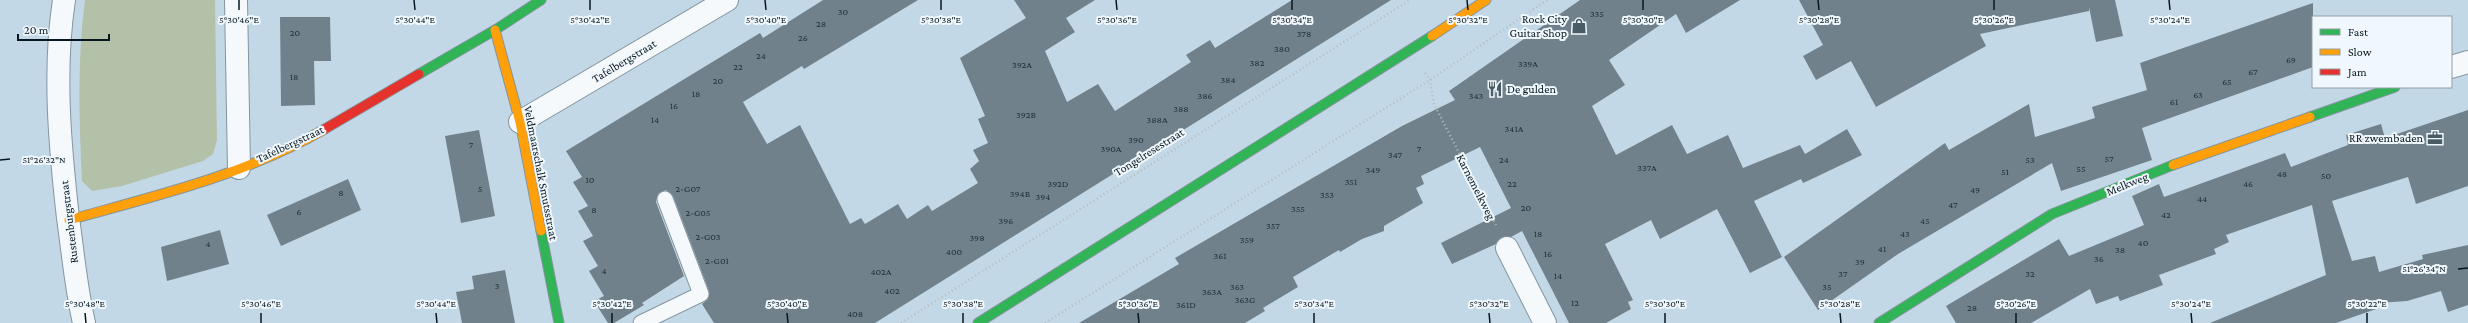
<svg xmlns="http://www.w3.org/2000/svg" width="2468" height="323" font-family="'Crimson Pro',serif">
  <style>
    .green { fill: #b3c1a9 }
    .building { fill: #71818b }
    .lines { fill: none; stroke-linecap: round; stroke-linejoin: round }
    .lane-casing { stroke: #84959f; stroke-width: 17 }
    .street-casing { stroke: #84959f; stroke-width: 24 }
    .fast-casing { stroke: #84959f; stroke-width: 11 }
    .slow-casing { stroke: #84959f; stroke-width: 11 }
    .jam-casing { stroke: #84959f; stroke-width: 11 }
    .path { stroke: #b5bcc1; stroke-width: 2.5; stroke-dasharray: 1 3; stroke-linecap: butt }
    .lane { stroke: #f6f9fb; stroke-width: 15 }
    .street { stroke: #f6f9fb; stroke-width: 22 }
    .fast { stroke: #30b455; stroke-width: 9 }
    .slow { stroke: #ff9f0a; stroke-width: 9 }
    .jam { stroke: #e5322d; stroke-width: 9 }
    .ticks { fill: none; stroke: #07171f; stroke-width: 1.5 }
    .labels { text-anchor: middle; stroke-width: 4; stroke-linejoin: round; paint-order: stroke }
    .number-label { font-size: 10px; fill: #22323a }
    .poi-label { font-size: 12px; fill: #07171f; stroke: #f0f8fd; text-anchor: end }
    .street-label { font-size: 12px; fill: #07171f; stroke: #f0f8fd }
    .ticks-label { font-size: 10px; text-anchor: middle; fill: #07171f; stroke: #f0f8fd; stroke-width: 4; stroke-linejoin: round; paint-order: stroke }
  </style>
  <rect width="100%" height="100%" fill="#c3d8e6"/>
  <path class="green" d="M85,0H215L217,140L213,154L203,161L122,186L92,191L82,181C79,121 77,60 85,0Z"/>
  <g class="building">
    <path d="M823,0H918L804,69L802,66L743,102L767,144L800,125L850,224L861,218L865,224L898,204L907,219L928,205L932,211L978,183L970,169L979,161L973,150L988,143L978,119L985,116L960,58L1026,18L1014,0H1095L1066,18L1075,32L1045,51L1067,102L1098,84L1115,111L1191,62L1186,55L1210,40L1215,48L1292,0H1391L875,323H714L702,304L708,299L709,291L673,196L666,190L658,194L656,202L684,276L642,303L644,305L614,323H608L594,301L604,296L589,271L598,266L583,241L593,236L578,211L588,206L573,182L582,177L566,151L760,33L763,38Z"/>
    <path d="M1580,0H1740L1686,33L1676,14L1609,60L1625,85L1592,106L1616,155L1672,125L1687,154L1728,135L1743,168L1800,145L1805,154L1847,129L1862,155L1814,178L1803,183L1801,179L1754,201L1782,257L1750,273L1717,209L1660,239L1651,220L1605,244L1633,300L1628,302L1631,309L1606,323H1569L1522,231L1511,237H1502L1496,244L1452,264L1441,243L1511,208L1480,147L1421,176L1424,184L1416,188L1423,203L1384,226V231L1362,239L1340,252L1339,250L1293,277L1298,287L1263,308L1265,311L1245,323H1079L1179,264L1175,258L1402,126L1455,100L1449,91Z"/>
    <path d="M1799,0H2115L2123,36L2096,42L2089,7V11L1980,34L1986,46L1876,107L1851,61L1816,80L1803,56L1823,45Z"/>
    <path d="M2313,3V67L2142,128L2152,160L2061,191L2052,163L1898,254L1818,310L1784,257L1945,143L1949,150L2029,104L2035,137L2095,118L2092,107L2147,90L2140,63Z"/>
    <path d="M280,17H330L331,61H314L315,105L281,106Z"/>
    <path d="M2468,110V186L2416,204L2408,177L2332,201L2352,261L2375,256L2379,272L2423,259L2422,255L2468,245V305L2448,312L2441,291L2407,301L2378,303L2379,308L2336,323H2210L2326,275L2312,205L2226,235L2229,242L2214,249L2216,254L2159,275L2163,285L2120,301L2118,296L2096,304L2090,289L2031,323H1956L1946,306L2059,239L2069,256L2144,225L2132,196L2159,184L2164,197L2285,153L2291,167L2348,145L2346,135L2381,124L2385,138Z"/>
    <path d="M479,130L495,216L461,223L445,136Z"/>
    <path d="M348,179L361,210L281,246L267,215Z"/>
    <path d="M220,230L229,264L167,281L161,247Z"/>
    <path d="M505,270L515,323H462L456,292L474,289L472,276Z"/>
  </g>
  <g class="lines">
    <g class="lane-casing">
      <path id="lane" d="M641,323L701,294L665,199"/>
    </g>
    <g class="street-casing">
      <g id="street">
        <path d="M64,0C53,71 60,147 68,218C73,253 76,288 84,323"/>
        <path d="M236,0L239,168"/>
        <path d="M2451,67L2468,62"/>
        <path d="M520,122L727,0"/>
        <path d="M1507,248L1545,323"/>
      </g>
    </g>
    <g class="fast-casing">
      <g id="fast">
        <path d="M419,74L495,30L541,0"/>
        <path d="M2310,117L2395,87"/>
        <path d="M541,231L559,323"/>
        <path d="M978,323L1432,36"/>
        <path d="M1879,323L2052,214L2173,165"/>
      </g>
    </g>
    <g class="slow-casing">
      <g id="slow">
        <path d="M495,30L520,122L541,231"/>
        <path d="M1432,36L1486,0"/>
        <path d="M2173,165L2310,117"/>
        <path d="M69,220C155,196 245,175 323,130"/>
      </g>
    </g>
    <g class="jam-casing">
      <path id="jam" d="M323,130L419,74"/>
    </g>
    <g class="path">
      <path d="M1425,73L1430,80L1434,104L1496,225"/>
      <path d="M901,323L1410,0"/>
      <path d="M1045,323L1430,80L1547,0"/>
    </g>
    <use href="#lane" class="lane"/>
    <use href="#street" class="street"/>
    <use href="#fast" class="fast"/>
    <use href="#slow" class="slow"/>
    <use href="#jam" class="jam"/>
  </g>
  <path class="ticks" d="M239,0V10M414,0L415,10M590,0V10M765,0L766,10M941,0V10M1116,0L1117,10M1292,0V10M1467,0L1468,10M1643,0V10M1818,0L1819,10M1994,0V10M2169,0L2170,10M0,160L10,159M2458,269L2468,268M85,313L86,323M261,313V323M436,313L437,323M612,313V323M787,313L788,323M963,313V323M1138,313L1139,323M1314,313V323M1489,313L1490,323M1665,313V323M1840,313L1841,323M2016,313V323M2191,313L2192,323M2367,313V323"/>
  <defs>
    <g id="shop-bare" transform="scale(1.2)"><path d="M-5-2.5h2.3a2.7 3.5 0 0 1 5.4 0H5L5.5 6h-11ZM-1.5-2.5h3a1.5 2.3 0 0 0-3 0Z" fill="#495b65" stroke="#f0f8fd" stroke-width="2.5" paint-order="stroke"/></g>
    <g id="restaurant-bare" transform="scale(1.2)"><path d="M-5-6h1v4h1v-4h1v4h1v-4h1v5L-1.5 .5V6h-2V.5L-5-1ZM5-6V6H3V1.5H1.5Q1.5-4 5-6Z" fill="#495b65" stroke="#f0f8fd" stroke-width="2.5" paint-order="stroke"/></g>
    <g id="office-bare" transform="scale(1.2)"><path d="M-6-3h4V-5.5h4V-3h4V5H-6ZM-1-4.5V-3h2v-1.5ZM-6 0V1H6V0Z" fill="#495b65" stroke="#f0f8fd" stroke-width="2.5" paint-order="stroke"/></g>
  </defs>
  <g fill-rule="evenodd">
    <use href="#shop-bare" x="1579" y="26"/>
    <use href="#restaurant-bare" x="1495" y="89"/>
    <use href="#office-bare" x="2435" y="138"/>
  </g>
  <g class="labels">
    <g class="number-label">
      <text x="843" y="15">30</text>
      <text x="1597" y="17">335</text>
      <text x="821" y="27">28</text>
      <text x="295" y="36">20</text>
      <text x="1304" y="37">378</text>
      <text x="803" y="41">26</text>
      <text x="1282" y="52">380</text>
      <text x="761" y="59">24</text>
      <text x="2291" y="63">69</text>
      <text x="1257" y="66">382</text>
      <text x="1528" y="67">339A</text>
      <text x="1022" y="68">392A</text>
      <text x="738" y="70">22</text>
      <text x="2253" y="75">67</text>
      <text x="294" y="80">18</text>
      <text x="1228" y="83">384</text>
      <text x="718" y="84">20</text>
      <text x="2227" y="85">65</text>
      <text x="696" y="97">18</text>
      <text x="2198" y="98">63</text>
      <text x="1205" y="99">386</text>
      <text x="1476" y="99">343</text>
      <text x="2174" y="105">61</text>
      <text x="674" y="109">16</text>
      <text x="1181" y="112">388</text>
      <text x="1026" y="118">392B</text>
      <text x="655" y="123">14</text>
      <text x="1157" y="123">388A</text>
      <text x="1514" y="132">341A</text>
      <text x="1136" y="143">390</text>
      <text x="471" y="148">7</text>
      <text x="1111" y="152">390A</text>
      <text x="1419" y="152">7</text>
      <text x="1395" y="158">347</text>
      <text x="2109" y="162">57</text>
      <text x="1504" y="163">24</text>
      <text x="2030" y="163">53</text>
      <text x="1647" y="171">337A</text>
      <text x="2081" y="172">55</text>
      <text x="1373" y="173">349</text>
      <text x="2005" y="175">51</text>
      <text x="2282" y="177">48</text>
      <text x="2326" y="179">50</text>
      <text x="590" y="183">10</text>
      <text x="1351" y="185">351</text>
      <text x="1058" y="187">392D</text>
      <text x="1512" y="187">22</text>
      <text x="2248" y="187">46</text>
      <text x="480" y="192">5</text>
      <text x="688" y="192">2-G07</text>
      <text x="1975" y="193">49</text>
      <text x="341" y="196">8</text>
      <text x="1020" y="197">394B</text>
      <text x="1327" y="198">353</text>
      <text x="1043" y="200">394</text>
      <text x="2202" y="202">44</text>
      <text x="1953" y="208">47</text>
      <text x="1526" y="211">20</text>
      <text x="1298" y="212">355</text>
      <text x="594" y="213">8</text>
      <text x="299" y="215">6</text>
      <text x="698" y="216">2-G05</text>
      <text x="2166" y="218">42</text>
      <text x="1006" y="224">396</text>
      <text x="1925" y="224">45</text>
      <text x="1273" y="229">357</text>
      <text x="1538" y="237">18</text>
      <text x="1905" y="237">43</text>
      <text x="708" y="240">2-G03</text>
      <text x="977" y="241">398</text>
      <text x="1247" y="243">359</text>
      <text x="2143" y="246">40</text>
      <text x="208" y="247">4</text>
      <text x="1882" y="252">41</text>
      <text x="2120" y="253">38</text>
      <text x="954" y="255">400</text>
      <text x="1548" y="257">16</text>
      <text x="1220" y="259">361</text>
      <text x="2099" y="262">36</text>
      <text x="717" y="264">2-G01</text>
      <text x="1860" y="265">39</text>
      <text x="604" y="274">4</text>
      <text x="881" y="275">402A</text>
      <text x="1843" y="277">37</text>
      <text x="2030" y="277">32</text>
      <text x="1558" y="279">14</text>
      <text x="497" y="289">3</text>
      <text x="1237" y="290">363</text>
      <text x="1827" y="290">35</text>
      <text x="892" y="294">402</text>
      <text x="1212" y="295">363A</text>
      <text x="1245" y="303">363G</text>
      <text x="1575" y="306">12</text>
      <text x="1186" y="308">361D</text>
      <text x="1972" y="311">28</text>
      <text x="855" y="317">408</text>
    </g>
    <g class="poi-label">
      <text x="1567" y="23">Rock City<tspan x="1567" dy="14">Guitar Shop</tspan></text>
      <text x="1507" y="93" text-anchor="start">De gulden</text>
      <text x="2423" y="142">RR zwembaden</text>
    </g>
    <g class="street-label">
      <text transform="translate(624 61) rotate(-31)" y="4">Tafelbergstraat</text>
      <text transform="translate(290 144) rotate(-25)" y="4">Tafelbergstraat</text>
      <text transform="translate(1149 152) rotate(-32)" y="4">Tongelresestraat</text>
      <text transform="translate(541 173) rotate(79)" y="4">Veldmaarschalk Smutsstraat</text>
      <text transform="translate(2127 184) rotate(-22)" y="4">Melkweg</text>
      <text transform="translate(1476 187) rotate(63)" y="4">Karnemelkweg</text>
      <text transform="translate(69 222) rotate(-97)" y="4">Rustenburgstraat</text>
    </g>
  </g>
  <g class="ticks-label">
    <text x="239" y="23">5°30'46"E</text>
    <text x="415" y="23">5°30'44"E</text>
    <text x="590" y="23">5°30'42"E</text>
    <text x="766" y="23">5°30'40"E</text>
    <text x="941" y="23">5°30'38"E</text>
    <text x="1117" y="23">5°30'36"E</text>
    <text x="1292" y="23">5°30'34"E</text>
    <text x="1468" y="23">5°30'32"E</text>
    <text x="1643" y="23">5°30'30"E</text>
    <text x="1819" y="23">5°30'28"E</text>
    <text x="1994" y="23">5°30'26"E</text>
    <text x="2170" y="23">5°30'24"E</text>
    <text x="44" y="163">51°26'32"N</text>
    <text x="2424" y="272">51°26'34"N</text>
    <text x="85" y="307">5°30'48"E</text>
    <text x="261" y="307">5°30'46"E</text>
    <text x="436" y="307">5°30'44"E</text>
    <text x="612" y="307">5°30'42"E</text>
    <text x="787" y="307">5°30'40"E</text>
    <text x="963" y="307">5°30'38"E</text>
    <text x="1138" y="307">5°30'36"E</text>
    <text x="1314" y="307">5°30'34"E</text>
    <text x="1489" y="307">5°30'32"E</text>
    <text x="1665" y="307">5°30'30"E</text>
    <text x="1840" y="307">5°30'28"E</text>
    <text x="2016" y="307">5°30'26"E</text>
    <text x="2191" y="307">5°30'24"E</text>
    <text x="2367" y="307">5°30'22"E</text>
  </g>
  <rect x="2312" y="16" width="140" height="72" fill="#f0f8fd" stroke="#939ea4"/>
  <rect x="2320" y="29" width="20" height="6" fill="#30b455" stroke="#939ea4"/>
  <text x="2348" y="36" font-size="12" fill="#07171f">Fast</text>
  <rect x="2320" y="49" width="20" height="6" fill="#ff9f0a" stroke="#939ea4"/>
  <text x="2348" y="56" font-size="12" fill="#07171f">Slow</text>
  <rect x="2320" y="69" width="20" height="6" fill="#e5322d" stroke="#939ea4"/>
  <text x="2348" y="76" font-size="12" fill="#07171f">Jam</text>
  <path d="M18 34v6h91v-6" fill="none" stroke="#07171f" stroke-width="2"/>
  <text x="24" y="34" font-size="12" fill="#07171f" stroke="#f0f8fd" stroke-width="3" paint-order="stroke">20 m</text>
</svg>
